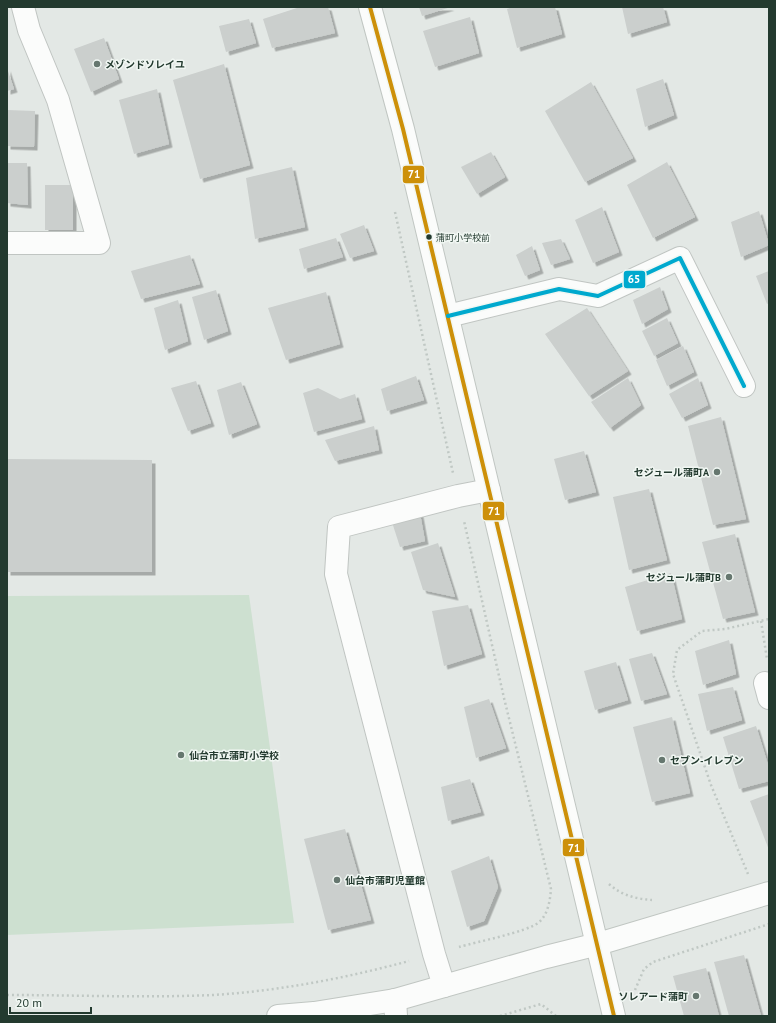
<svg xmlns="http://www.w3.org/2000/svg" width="776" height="1023" font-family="'PT Sans','Noto Sans JP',sans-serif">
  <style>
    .green { fill: #cde0d0 }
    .building { fill: #cbcfcd; filter: url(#shadow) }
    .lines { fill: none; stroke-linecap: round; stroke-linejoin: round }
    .street-casing { stroke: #c0c5c2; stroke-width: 24 }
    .secondary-casing { stroke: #c0c6c2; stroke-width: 24 }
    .path { stroke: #c0c8c4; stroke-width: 2.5; stroke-dasharray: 2 3; stroke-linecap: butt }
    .street { stroke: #fbfcfb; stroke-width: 22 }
    .secondary { stroke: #fbfcfb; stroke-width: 22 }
    .bus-1-casing { stroke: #f1f7f3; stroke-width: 7 }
    .bus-2-casing { stroke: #f1f7f3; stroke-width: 7 }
    .bus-1 { stroke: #cd9009; stroke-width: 4 }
    .bus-2 { stroke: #00a9ce; stroke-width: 4 }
    .poi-dot { fill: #66776f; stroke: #f1f7f3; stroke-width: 1.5 }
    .bus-dot { fill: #233a2f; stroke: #f1f7f3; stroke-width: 1.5 }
    .labels { text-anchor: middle; stroke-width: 3; stroke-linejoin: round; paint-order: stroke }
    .bus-label { font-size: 9px; fill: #233a2f; stroke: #f1f7f3; text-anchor: start }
    .poi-label { font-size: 10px; font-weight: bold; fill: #233a2f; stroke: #f1f7f3; text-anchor: start }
    .line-badge { stroke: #f1f7f3; stroke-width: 1.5 }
    .badge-label { font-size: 11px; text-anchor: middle; font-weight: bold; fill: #fff }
  </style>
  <defs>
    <filter id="shadow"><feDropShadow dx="3.5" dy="3.5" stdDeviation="0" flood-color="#0004"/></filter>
  </defs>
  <rect width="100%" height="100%" fill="#e3e8e5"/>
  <path class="green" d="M249,595L294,923L7,935V596Z"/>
  <g class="building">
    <path d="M300,7H328L335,33L272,48L263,19Z"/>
    <path d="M419,7H451L422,16Z"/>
    <path d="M513,7H555L562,34L517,48L507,9Z"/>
    <path d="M622,7H663L667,22L628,34Z"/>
    <path d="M470,17L479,53L435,67L423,31Z"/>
    <path d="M249,19L256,43L226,52L219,26Z"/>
    <path d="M104,38L119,79L91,92L74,49Z"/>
    <path d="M224,64L250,165L200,179L173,80Z"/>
    <path d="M7,68L14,89L7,91Z"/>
    <path d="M663,79L674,115L645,127L636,89Z"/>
    <path d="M591,82L633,158L585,182L545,111Z"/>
    <path d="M157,89L169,144L134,154L119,100Z"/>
    <path d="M7,110L35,111L34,147L7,146Z"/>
    <path d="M491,152L505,177L477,194L461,167Z"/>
    <path d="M667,162L695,217L653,238L627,185Z"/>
    <path d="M7,163H27L28,205L7,203Z"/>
    <path d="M292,167L305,227L255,239L246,178Z"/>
    <rect x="45" y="185" width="28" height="45"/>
    <path d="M602,207L619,252L593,263L575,220Z"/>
    <path d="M759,211L769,245L741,257L731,222Z"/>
    <path d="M364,225L374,251L350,258L340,234Z"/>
    <path d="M336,238L343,257L304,269L299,249Z"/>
    <path d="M561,239L570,259L551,265L542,243Z"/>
    <path d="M532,246L540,270L525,276L516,255Z"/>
    <path d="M190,255L200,284L141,299L131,271Z"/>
    <path d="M769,271V303L767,304L756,276Z"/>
    <path d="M660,287L668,309L642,324L633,300Z"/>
    <path d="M216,290L228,331L204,340L192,297Z"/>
    <path d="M326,292L340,344L286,360L268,308Z"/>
    <path d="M178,300L188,341L165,350L154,308Z"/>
    <path d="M587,308L628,371L589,396L545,334Z"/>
    <path d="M667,318L678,343L654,356L642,331Z"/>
    <path d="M683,346L694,372L667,386L656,360Z"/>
    <path d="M416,376L424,400L387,411L381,389Z"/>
    <path d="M628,378L641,405L610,428L591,402Z"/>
    <path d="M698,378L708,405L682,418L669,394Z"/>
    <path d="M196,381L211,423L188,431L171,388Z"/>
    <path d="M241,382L257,424L229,435L217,390Z"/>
    <path d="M318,388L340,399L355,394L362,419L314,432L303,393Z"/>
    <path d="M721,417L746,519L713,525L688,426Z"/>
    <path d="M374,426L379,450L335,461L325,440Z"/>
    <path d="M584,451L596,492L565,500L554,459Z"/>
    <path d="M7,459L152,460V572H7Z"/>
    <path d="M649,489L667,560L629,570L613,497Z"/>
    <path d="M419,508L425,541L400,547L390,516Z"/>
    <path d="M735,534L755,612L723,619L702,542Z"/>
    <path d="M438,543L455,597L423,590L411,552Z"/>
    <path d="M671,573L682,619L637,631L625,587Z"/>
    <path d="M468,605L482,654L444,666L432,611Z"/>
    <path d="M729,640L736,674L703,685L695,651Z"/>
    <path d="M652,653L667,694L641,701L629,659Z"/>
    <path d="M616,662L628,700L595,710L584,671Z"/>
    <path d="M733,687L742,720L707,731L698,694Z"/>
    <path d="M489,699L506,748L476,758L464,707Z"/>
    <path d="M672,717L690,793L652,802L633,727Z"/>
    <path d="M756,726L769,768V781L739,789L723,737Z"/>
    <path d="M470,779L481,812L448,821L441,787Z"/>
    <path d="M769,794V850L750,801Z"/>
    <path d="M345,829L371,920L328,930L304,839Z"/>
    <path d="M489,856L498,887L484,921L467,927L451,871Z"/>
    <path d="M744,955L761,1016H729L714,962Z"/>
    <path d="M706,968L719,1016H684L673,976Z"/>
  </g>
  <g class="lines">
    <g class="street-casing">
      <g id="street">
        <path d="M7,243H99L58,100L29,30L23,7"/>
        <path d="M448,316L559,289L598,296L680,258L744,386"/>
        <path d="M765,683L769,698"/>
        <path d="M444,986L434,954L336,574L339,527L458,496L489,490"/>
        <path d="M395,1000L396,1016"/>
      </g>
    </g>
    <g class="secondary-casing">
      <g id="secondary">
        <path d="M370,7L403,129L614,1016"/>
        <path d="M278,1016L314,1013L395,1000L546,957L598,944L769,893"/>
      </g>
    </g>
    <g class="path">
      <path d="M395,212L453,473"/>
      <path d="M761,621L767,659"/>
      <path d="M748,874L711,785L673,674L677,650L702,631L725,629L769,619"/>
      <path d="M609,884C621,895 636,899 652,900"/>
      <path d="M459,947C476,942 526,932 538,923C548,915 550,901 551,889L504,698L464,521"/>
      <path d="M635,990L644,969L653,962L769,924"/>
      <path d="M7,995C75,995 145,998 213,995C279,991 346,978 409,961"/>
      <path d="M500,1016L541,1004L556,1016"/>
    </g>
    <use href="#street" class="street"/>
    <use href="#secondary" class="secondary"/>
    <g class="bus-1-casing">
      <path id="bus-1" d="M370,7L403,129L614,1016"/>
    </g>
    <g class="bus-2-casing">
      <path id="bus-2" d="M448,316L559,289L598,296L680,258L744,386"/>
    </g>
    <use href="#bus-1" class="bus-1"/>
    <use href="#bus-2" class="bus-2"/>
  </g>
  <g class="poi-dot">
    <circle cx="97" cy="64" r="4"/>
    <circle cx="717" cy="472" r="4"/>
    <circle cx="729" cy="577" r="4"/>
    <circle cx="181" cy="755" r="4"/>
    <circle cx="662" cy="760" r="4"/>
    <circle cx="337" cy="880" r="4"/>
    <circle cx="696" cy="996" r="4"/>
  </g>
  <circle class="bus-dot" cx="429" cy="237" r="3.5"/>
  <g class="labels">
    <g class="bus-label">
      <text x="436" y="241">蒲町小学校前</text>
    </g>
    <g class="poi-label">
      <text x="105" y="68">メゾンドソレイユ</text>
      <text x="709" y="476" text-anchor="end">セジュール蒲町A</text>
      <text x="721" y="581" text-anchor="end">セジュール蒲町B</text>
      <text x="189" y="759">仙台市立蒲町小学校</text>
      <text x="670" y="764">セブン-イレブン</text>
      <text x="345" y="884">仙台市蒲町児童館</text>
      <text x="688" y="1000" text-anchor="end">ソレアード蒲町</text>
    </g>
  </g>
  <g class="line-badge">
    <rect x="402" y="165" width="23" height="19" rx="4" fill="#cd9009"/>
    <rect x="623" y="270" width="23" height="19" rx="4" fill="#00a9ce"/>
    <rect x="482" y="501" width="23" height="20" rx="4" fill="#cd9009"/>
    <rect x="562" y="838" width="23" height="19" rx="4" fill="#cd9009"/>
  </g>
  <g class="badge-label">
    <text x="414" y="178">71</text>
    <text x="634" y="283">65</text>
    <text x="494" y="515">71</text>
    <text x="574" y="852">71</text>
  </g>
  <rect width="776" height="1023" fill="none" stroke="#233a2f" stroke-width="16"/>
  <path d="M10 1007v6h81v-6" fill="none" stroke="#233a2f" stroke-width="2"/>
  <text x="16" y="1007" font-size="12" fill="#233a2f" stroke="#f1f7f3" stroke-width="3" paint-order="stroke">20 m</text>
</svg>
